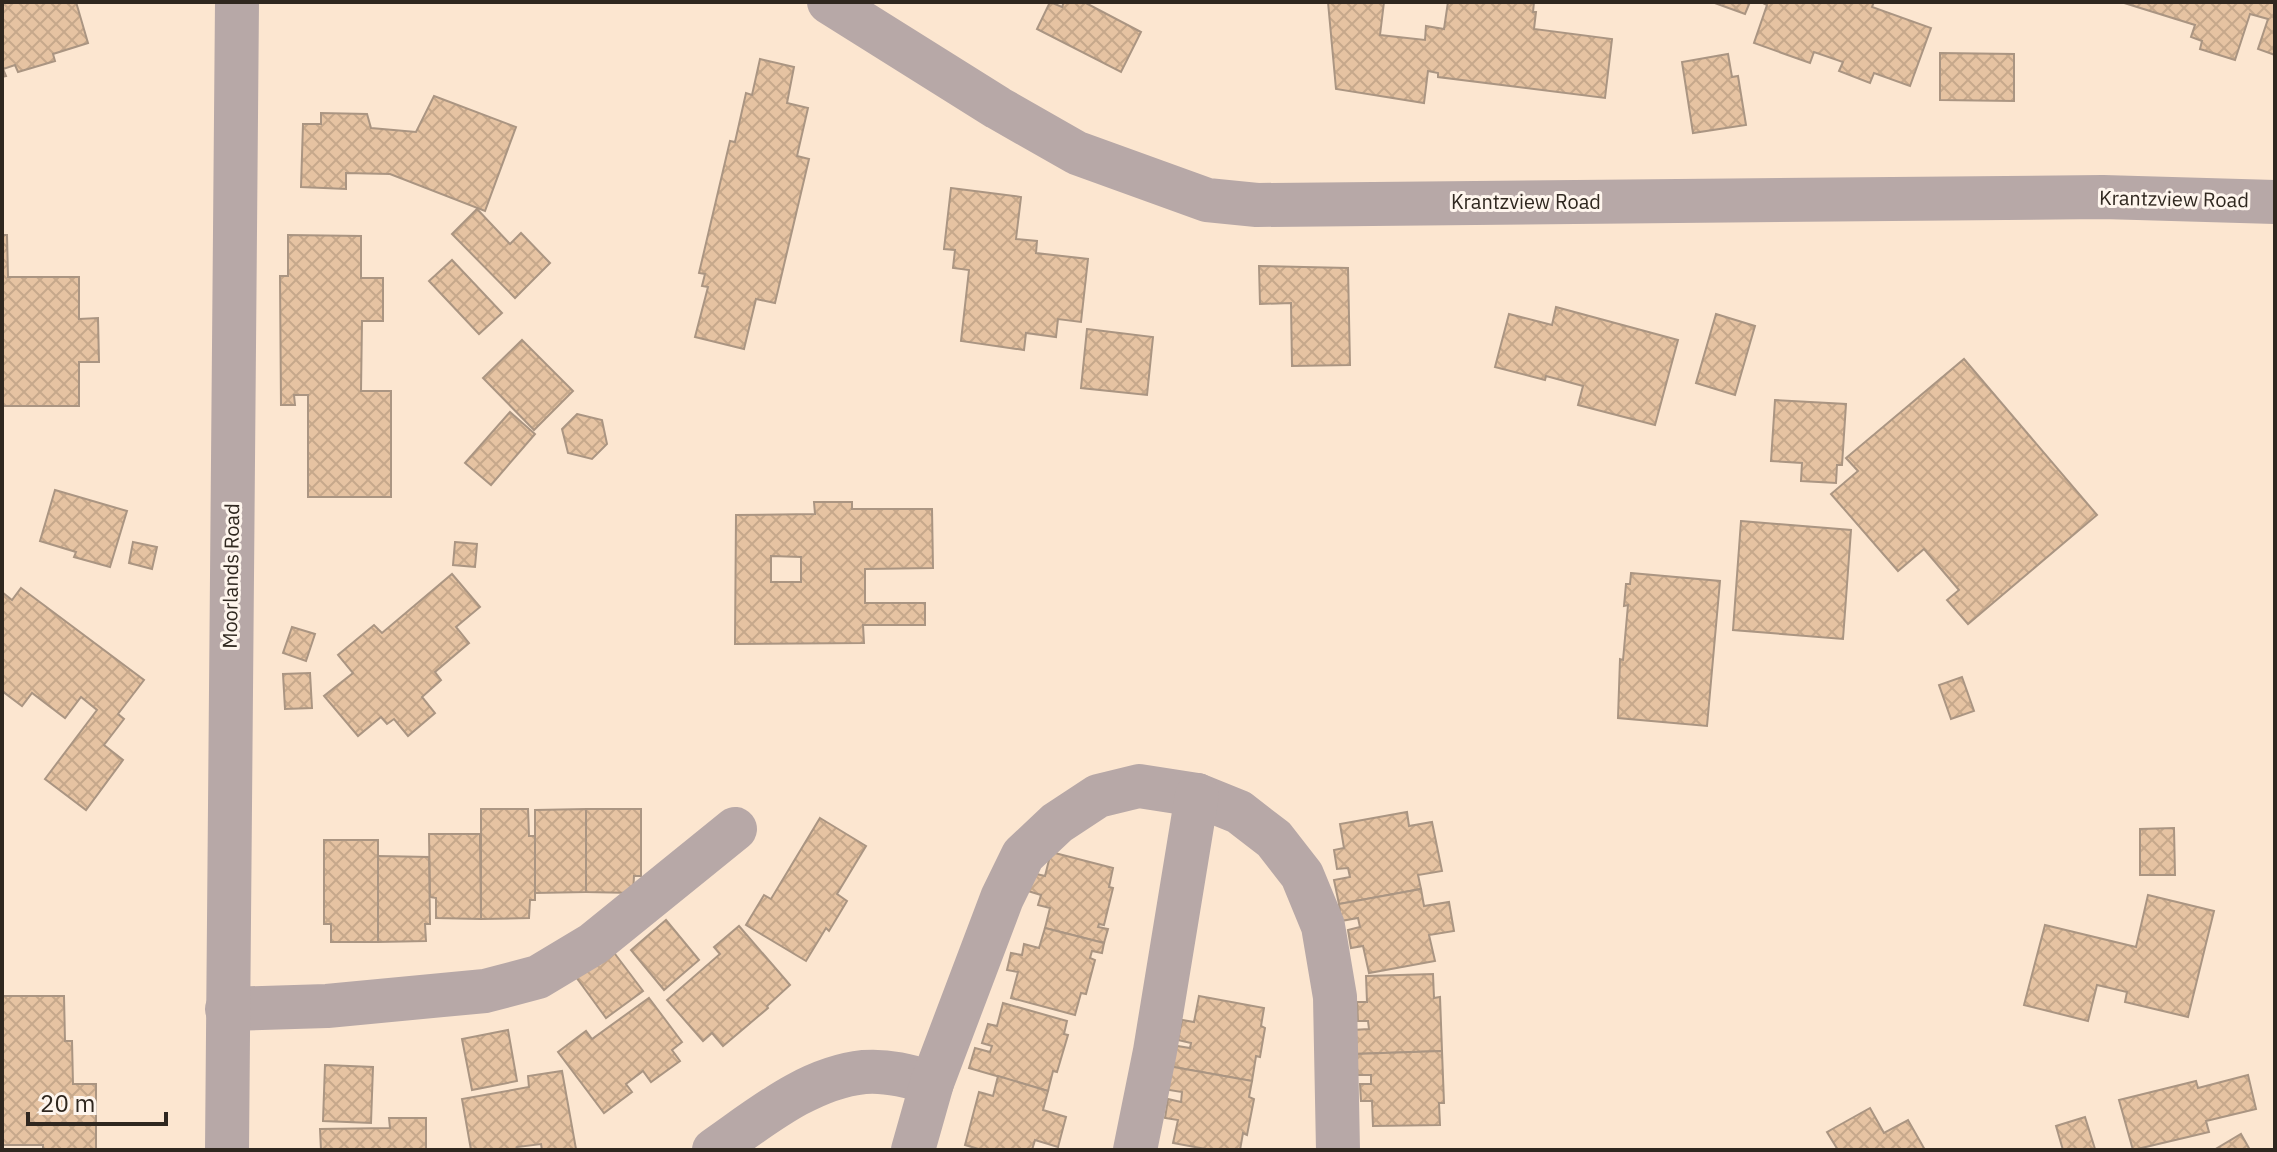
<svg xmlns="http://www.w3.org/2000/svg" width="2277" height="1152" font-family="'IBM Plex Sans',sans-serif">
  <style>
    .building { fill: url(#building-cross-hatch); stroke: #aa9582; stroke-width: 2; fill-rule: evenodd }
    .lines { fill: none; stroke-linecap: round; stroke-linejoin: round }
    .street { stroke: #b7a8a7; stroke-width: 44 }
    .labels { text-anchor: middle; stroke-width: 6; stroke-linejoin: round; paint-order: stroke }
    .street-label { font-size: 20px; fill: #2f271f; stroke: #fef5ed }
  </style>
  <defs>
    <pattern id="building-cross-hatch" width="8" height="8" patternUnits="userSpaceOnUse" patternTransform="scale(2)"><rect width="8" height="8" fill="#e6c3a2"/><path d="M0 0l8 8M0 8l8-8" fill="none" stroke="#c6a88b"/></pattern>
  </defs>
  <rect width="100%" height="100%" fill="#fce6d0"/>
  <g class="building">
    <path d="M2,2H76L88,43L53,54L55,61L18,72L15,65L3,69L6,76L2,77Z"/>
    <path d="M1050,2L1062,7L1064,2H1084L1141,32L1121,72L1037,29Z"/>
    <path d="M1328,2H1384L1380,35L1425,40L1426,26L1444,29L1448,2H1534L1533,12H1536L1534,29L1612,39L1605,98L1438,77V73L1428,71L1424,103L1336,89Z"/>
    <path d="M1712,2H1750L1745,14Z"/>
    <path d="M1874,2L1872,7L1931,28L1910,86L1874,73L1870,83L1839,71L1843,62L1814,52L1810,63L1754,43L1767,5L1761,2Z"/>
    <path d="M2121,2H2275V55L2258,49L2268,19L2250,14L2235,60L2200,49L2202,41L2191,37L2195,25Z"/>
    <path d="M1940,53L2014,54V101L1940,100Z"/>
    <path d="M1728,54L1732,77L1738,76L1746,125L1693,133L1682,62Z"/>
    <path d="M760,59L794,67L787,103L808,108L797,156L809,159L775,303L756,299L744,349L695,337L708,287L702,286L705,274L699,273L730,141L735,142L746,93L752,95Z"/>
    <path d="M434,96L516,127L485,211L390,174L346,173V189L301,187L303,124H321V113L367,114L371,128L416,132Z"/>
    <path d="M951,188L1021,197L1016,239L1037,241L1036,253L1088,259L1081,322L1058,319L1056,337L1026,333L1024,350L961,341L969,270L953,268L955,250L944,249Z"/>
    <path d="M477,209L510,244L521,233L550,263L515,298L452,234Z"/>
    <path d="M2,235H7L8,277H79V319L98,318L99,362H79V406H2Z"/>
    <path d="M288,235L361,236V278H383V321H362L361,391H391V497H308V395H294L295,405H281L280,276H288Z"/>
    <path d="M452,260L502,313L479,334L429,281Z"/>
    <path d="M1259,266L1348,268L1350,365L1292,366L1291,303L1260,304Z"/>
    <path d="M1556,307L1678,340L1655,425L1578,405L1583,386L1546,376L1545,380L1495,367L1509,314L1552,325Z"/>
    <path d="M1716,314L1755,326L1735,395L1696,383Z"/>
    <path d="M1087,329L1153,337L1147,395L1081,388Z"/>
    <path d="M522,340L573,391L534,430L483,378Z"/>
    <path d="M1964,359L2097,515L1968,624L1947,600L1959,590L1924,549L1898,571L1831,494L1858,471L1846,458Z"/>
    <path d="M1775,400L1846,404L1842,465H1837L1836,483L1801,481L1802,463L1771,461Z"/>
    <path d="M510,412L535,434L491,485L465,463Z"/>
    <path d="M577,414L602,420L607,444L592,459L568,453L562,429Z"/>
    <path d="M55,490L127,511L110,567L74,557L76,552L40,541Z"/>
    <path d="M814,502H852V509H932L933,568L865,569V603H925V625H863L864,643L735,644L736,515L815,514ZM771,556L801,557V582H771Z"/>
    <path d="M1741,521L1851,530L1843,639L1733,630Z"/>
    <path d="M133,542L157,547L152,569L129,563Z"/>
    <path d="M455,542L477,544L475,567L453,565Z"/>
    <path d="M1631,573L1720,581L1707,726L1618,718L1620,659L1623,660L1628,605L1624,606L1626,584H1630Z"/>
    <path d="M452,574L480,607L456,627L469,643L435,672L441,680L422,697L435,713L408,736L394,719L387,724L381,717L358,736L324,696L353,673L338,655L374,625L382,633Z"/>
    <path d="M21,588L144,680L118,714L124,719L104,745L123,760L86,810L45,779L97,710L81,697L65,718L32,693L22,706L2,691V592L12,600Z"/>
    <path d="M292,627L315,634L306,661L283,653Z"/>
    <path d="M310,673L312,708L285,709L283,674Z"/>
    <path d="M1962,677L1974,711L1951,719L1939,685Z"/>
    <path d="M481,809H528L529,836H535V900H530L529,918L481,919Z"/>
    <path d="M586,809V892L535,893V810Z"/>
    <path d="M586,809H641V876H634L633,893L586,892Z"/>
    <path d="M1407,812L1409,826L1432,822L1442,871L1418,875L1421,889L1339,904L1334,880L1350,877L1348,868L1337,869L1334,850L1344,848L1340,824Z"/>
    <path d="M820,818L866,846L837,894L847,901L829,931L826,928L806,961L746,925L764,895L771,899Z"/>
    <path d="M2174,828L2175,875H2140V829Z"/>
    <path d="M429,834H480L481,919L436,918V898L430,897Z"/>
    <path d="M324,840H378V942H331V924H324Z"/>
    <path d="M1051,852L1113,868L1109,887L1113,888L1104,925L1099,924L1098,927L1108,929L1104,943L1045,928L1050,908L1038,905L1041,895L1028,891L1032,873L1045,876Z"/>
    <path d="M378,856L429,857L430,924H425L426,941L378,942Z"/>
    <path d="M1421,889L1424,906L1449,902L1454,931L1429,935L1435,961L1369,973L1363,946L1351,948L1348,930L1360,927L1358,918L1341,921L1339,904Z"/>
    <path d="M2148,895L2214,911L2188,1017L2125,1002L2127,992L2097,985L2088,1021L2024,1005L2045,925L2136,947Z"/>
    <path d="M666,920L699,960L664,990L631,950Z"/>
    <path d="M739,926L790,985L767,1006L768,1008L723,1046L712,1033L703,1041L667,1000L720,954L714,947Z"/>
    <path d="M1045,928L1104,943L1102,953L1092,951L1090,958L1095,960L1086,994L1081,993L1075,1015L1011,998L1018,972L1007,970L1011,953L1022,955L1024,944L1039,948Z"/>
    <path d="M612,950L643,991L606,1018L576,977Z"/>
    <path d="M1433,974L1434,998L1440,997L1442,1051L1354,1054L1353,1030L1369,1029L1368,1021H1358L1357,1002H1367L1366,976Z"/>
    <path d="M2,996H64L65,1041H72L73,1084H96V1150H43V1145H2Z"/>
    <path d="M1199,996L1264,1008L1261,1026L1265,1028L1260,1057L1256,1056L1252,1081L1168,1066L1171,1045L1190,1048L1191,1043L1178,1040L1182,1020L1194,1022Z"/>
    <path d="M649,998L682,1042L672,1050L680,1061L651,1082L643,1071L626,1084L632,1092L604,1113L558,1052L586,1031L592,1039Z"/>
    <path d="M1003,1003L1067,1021L1064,1034L1068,1035L1057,1072L1053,1071L1048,1091L969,1068L975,1048L990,1052L992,1046L982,1043L988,1024L997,1026Z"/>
    <path d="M508,1030L517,1081L472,1090L462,1039Z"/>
    <path d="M1442,1051L1444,1103H1439L1440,1125L1373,1126L1372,1101H1361L1360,1084H1371V1075H1355L1354,1054Z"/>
    <path d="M325,1065L373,1067L371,1123L323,1121Z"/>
    <path d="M1168,1066L1252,1081L1249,1097L1254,1099L1247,1135L1243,1133L1240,1150H1211L1173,1143L1178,1120L1165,1118L1168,1099L1181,1102L1182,1092L1163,1089Z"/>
    <path d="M562,1071L576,1149L542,1150L541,1144L517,1147L518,1150H471L462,1099L529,1087L528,1076Z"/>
    <path d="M2248,1075L2256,1109L2206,1121L2209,1132L2133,1150L2119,1100L2196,1081L2198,1088Z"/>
    <path d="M998,1076L1048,1091L1043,1110L1066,1117L1058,1147L1035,1140L1032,1150H982L965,1145L979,1092L993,1096Z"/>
    <path d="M1870,1108L1884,1133L1908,1120L1925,1150H1838L1827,1132Z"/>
    <path d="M2085,1117L2095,1149L2063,1150L2056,1126Z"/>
    <path d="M389,1118H426V1150H321L320,1129L390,1128Z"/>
    <path d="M2241,1134L2250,1150H2214Z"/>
  </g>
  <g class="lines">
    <g class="street">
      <path d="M829,2L998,108L1077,153L1207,200L1257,205L2103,197L2275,202"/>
      <path d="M227,1009L327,1006L485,991L538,977L593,944L735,829"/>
      <path d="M227,1150L237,2"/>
      <path d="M714,1150C759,1119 807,1078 864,1072C887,1070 910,1076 932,1083"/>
      <path d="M913,1150L932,1083L1002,898L1023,855L1057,823L1098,796L1139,786L1197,795L1239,812L1274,839L1302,875L1323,926L1335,997L1338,1150"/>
      <path d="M1135,1150L1155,1051L1197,795"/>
    </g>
  </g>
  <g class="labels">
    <g class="street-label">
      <text transform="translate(2174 199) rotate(1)" y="7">Krantzview Road</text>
      <text x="1526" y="209">Krantzview Road</text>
      <text transform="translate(231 576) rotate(-89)" y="7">Moorlands Road</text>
    </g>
  </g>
  <rect width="2277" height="1152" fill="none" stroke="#2f271f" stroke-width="8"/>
  <path d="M28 1112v12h138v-12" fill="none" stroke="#2f271f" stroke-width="4"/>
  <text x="40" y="1112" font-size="24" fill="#2f271f" stroke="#fef5ed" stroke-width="6" paint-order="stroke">20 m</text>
</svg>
